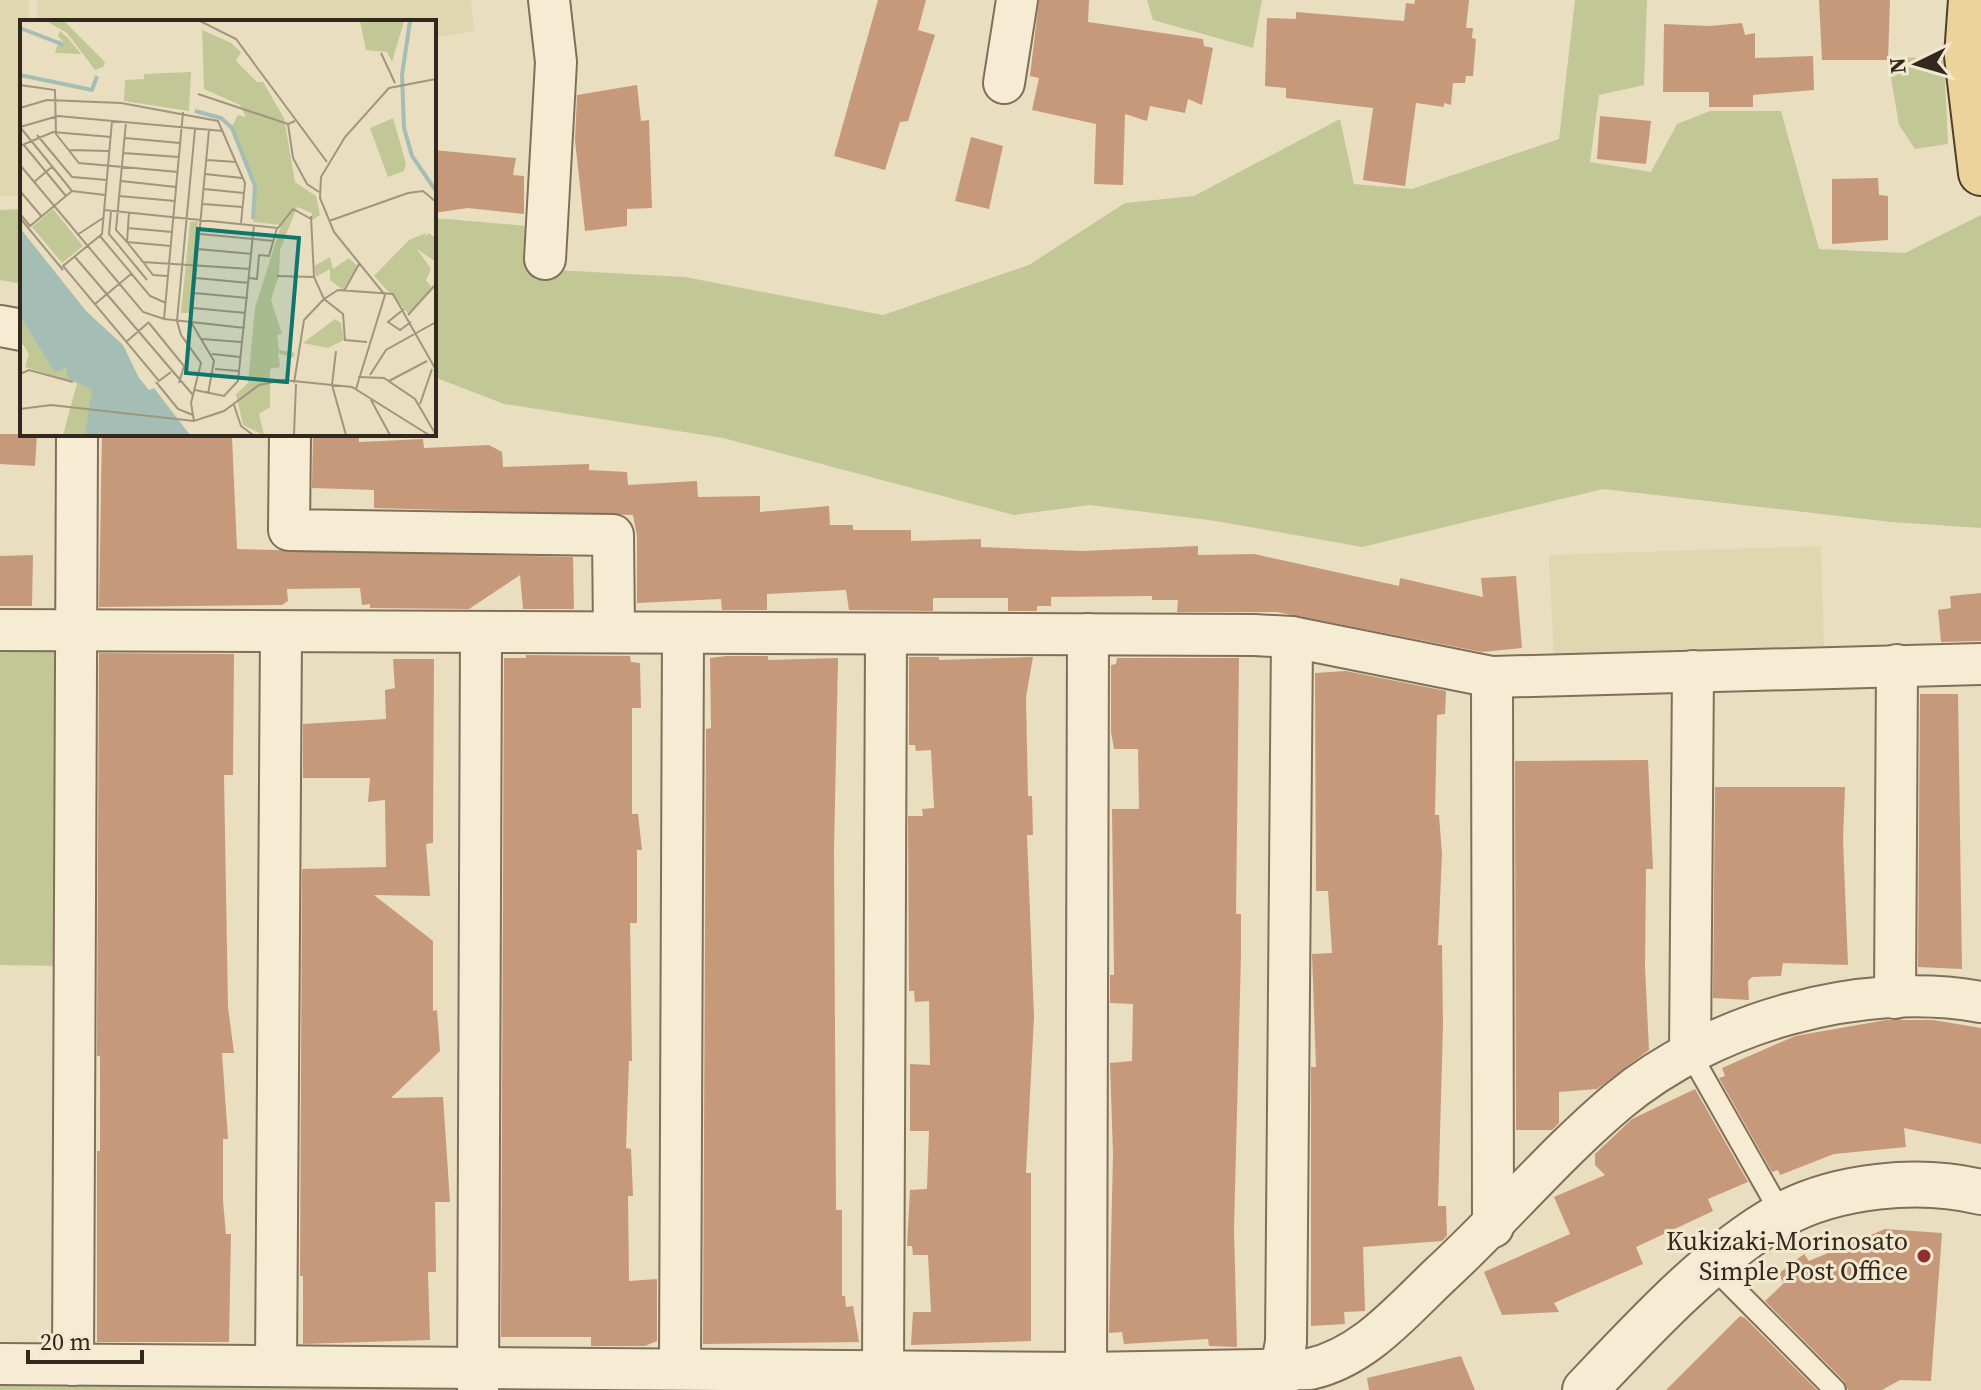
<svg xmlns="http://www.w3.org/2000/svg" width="1981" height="1390" font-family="'Source Serif 4',serif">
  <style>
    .farmland { fill: #dfd7af }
    .green { fill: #c2c796 }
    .building { fill: #c6997a }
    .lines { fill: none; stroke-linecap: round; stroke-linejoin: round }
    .service-casing { stroke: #826f5a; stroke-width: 24 }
    .minor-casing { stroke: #826f5a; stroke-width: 44 }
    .tertiary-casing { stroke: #826f5a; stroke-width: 48 }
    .primary-casing { stroke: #503e2e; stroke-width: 48 }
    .service { stroke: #f6ecd4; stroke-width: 20 }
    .minor { stroke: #f6ecd4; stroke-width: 40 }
    .tertiary { stroke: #f6ecd4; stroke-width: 44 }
    .primary { stroke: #ecd29b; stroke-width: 44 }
    .poi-dot { fill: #8d2e30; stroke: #f2e8d0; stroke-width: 3 }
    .labels { text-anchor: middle; stroke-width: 6; stroke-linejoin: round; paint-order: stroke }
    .poi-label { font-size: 26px; fill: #33281d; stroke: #f2e8d0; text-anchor: end }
    .inset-river { fill: none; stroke: #a4bdb5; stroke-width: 4 }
    .inset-road { fill: none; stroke: #a1957f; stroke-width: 2 }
    .view { fill: #0f766e; fill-opacity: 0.15; stroke: #0f766e; stroke-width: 4 }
    .inset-edge { fill: none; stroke: #33281d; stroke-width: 4 }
  </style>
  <rect width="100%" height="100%" fill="#eadec1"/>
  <g class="farmland">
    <path d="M0,0H29V22H22V196H0Z"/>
    <path d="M37,0H471L474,31L434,38V22H37Z"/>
    <path d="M1821,546L1824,646L1554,657L1549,555Z"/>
  </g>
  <g class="green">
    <path d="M1147,0H1262L1253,48L1153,20Z"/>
    <path d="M1575,0H1647L1644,85L1599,95L1590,162L1651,172L1677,124L1710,111H1781L1819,249L1905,253L1981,215V528L1891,522L1603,489L1362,547L1216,521L1090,505L1014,515L723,438L504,404L434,377V218L539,227L537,269L685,277L883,315L1029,265L1125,203L1194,196L1340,119L1354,184L1412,189L1559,139Z"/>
    <path d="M1903,57L1944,60L1948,144L1915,149L1899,125L1891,78Z"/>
    <path d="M22,209V284L0,280V210Z"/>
    <path d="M0,647L50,648L61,658L60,966L0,965Z"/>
    <path d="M0,1386L1157,1389V1390H0Z"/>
  </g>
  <g class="building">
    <path d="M878,0H926L918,30L935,35L908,121L900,122L885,170L834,156Z"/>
    <path d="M1039,0H1089L1088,22L1203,39L1204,46L1213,48L1202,105L1188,99L1185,113L1150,106L1147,121L1125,114L1123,185L1094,184L1096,124L1032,110L1039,78L1030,76Z"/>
    <path d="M1415,0H1469L1466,28H1473L1472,38L1476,39L1473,76H1466L1465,83H1453L1451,105L1444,103V107L1416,103L1405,186L1363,180L1373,108L1286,98V88L1265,86L1267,18L1296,19V12L1404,21L1406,3L1414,4Z"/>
    <path d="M1819,0H1890L1888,60H1822Z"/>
    <path d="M1742,23L1745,35L1755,33V58L1813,56L1814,90L1753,95V107H1709V92H1663L1664,24L1710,26Z"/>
    <path d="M637,85L641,121L649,120L652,208L627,209V226L585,231L575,140L577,95Z"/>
    <path d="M1600,116L1651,121L1646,164L1597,159Z"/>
    <path d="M971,137L1003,146L989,209L955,201Z"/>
    <path d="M434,150L516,158L513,175L524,176V214L468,208L434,213Z"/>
    <path d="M1878,178L1879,195L1888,196V240L1832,244V179Z"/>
    <path d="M0,434H37L35,466L0,464Z"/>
    <path d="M102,434L232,437L237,549L573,557L574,609H523L520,575L469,609L370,608V604L362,605L360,588L287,589L288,601L282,605L99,607Z"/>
    <path d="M313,434H359V442L423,439L424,448L489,445L502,452L503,467L589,464V470L627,472L628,485L697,481L698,497L760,496V512L829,506L830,525H853V530H911V541L981,539V547L1082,551L1198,546V555L1254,554L1399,586L1400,578L1483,597L1481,578L1516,576L1522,648L1482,652L1277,612H1177L1178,600H1152V596L1051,597V606H1037V611H1008V598H933V611L849,610L846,590L767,594V610H722L721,599L637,603V536L633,515L374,508V490L312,488Z"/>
    <path d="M33,555L32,606H0V556Z"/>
    <path d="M1981,593V641L1941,642L1938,610L1951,608L1950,596Z"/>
    <path d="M99,653L234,654L233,775H224L228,1007L234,1053H222L228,1139H223V1201L226,1234H231L229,1342H97V1151H100V1056H97Z"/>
    <path d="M526,655L630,656L631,662L640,663L641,708H632V814H638L642,850H637V923H630L632,1061H629L626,1148L631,1149L633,1196H628L629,1281L657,1279V1341L645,1346H591V1337H501L504,658H526Z"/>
    <path d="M726,656H768V660L838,658L834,850L836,1210H842V1296H845L846,1307L853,1306L859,1342L703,1344L706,729L711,728L710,658Z"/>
    <path d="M909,657H939V660L1033,657L1026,697L1028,796H1032L1033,835H1027L1034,1017L1026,1173H1031V1341L911,1345L913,1312H931L928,1255H913L912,1246H907L910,1190L927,1189L929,1131H910V1064L930,1065L929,1001L915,1002L914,991H909L908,816H923L922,809L934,808L931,750L916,751L915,745H909Z"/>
    <path d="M1117,658H1239L1236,914H1241V954L1234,1230L1237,1347L1209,1346L1208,1339L1124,1344L1122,1332L1109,1333L1113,1154L1110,1063L1132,1061L1133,1004L1110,1003V975H1114L1112,809H1139L1138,749H1114L1111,732V665L1116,664Z"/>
    <path d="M393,659H434L433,843L426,844L430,896L374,895L433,941V1011L437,1010L440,1051L391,1098L443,1097L450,1202H435L436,1272H428L430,1340L303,1344V1276H300L302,869L386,867L385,800L368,802L370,778H303V724L386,719L385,690L395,688Z"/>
    <path d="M1346,671L1446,691L1445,714L1437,715L1435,815H1439L1442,854L1438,945H1442L1443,1025L1438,1206H1446L1447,1236L1442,1241L1363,1247L1365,1311L1344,1312L1345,1324L1311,1326V1067H1316L1312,954L1332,953L1328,891H1316L1315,673Z"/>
    <path d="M1920,694H1958L1962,969L1918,967Z"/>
    <path d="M1648,760L1653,869H1646L1645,967L1649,1050L1597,1089L1559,1092V1123L1552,1130H1516L1515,761Z"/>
    <path d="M1715,787H1845L1843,840L1848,965L1783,963L1781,976L1752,977L1748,981L1749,1000L1713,998Z"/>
    <path d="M1886,1020H1933L1981,1028V1144L1904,1128L1906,1147L1834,1154L1780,1175L1778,1170L1772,1172L1719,1078L1725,1076L1722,1068L1795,1036Z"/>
    <path d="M1695,1089L1748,1182L1708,1199L1713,1211L1636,1247L1643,1264L1554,1303L1559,1312L1502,1315L1484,1272L1570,1234L1554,1197L1605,1175L1595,1165V1154L1632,1119Z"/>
    <path d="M1885,1229L1942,1233L1931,1381L1900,1380L1882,1390H1848L1844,1381L1765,1301L1784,1283L1778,1274L1804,1254L1809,1261Z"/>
    <path d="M1740,1316L1745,1318L1817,1390H1666Z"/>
    <path d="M1461,1356L1475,1390H1369L1367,1378Z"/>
  </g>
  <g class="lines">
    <g class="service-casing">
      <g id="service">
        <path d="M1690,1053L1782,1215"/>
        <path d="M1712,1266L1835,1390"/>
      </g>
    </g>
    <g class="minor-casing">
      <g id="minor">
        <path d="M1004,83L1017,0"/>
        <path d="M545,259L556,62L549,0"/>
        <path d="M0,326L22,330"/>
        <path d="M290,434L289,530L613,535L614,632"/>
        <path d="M0,630L1254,635L1292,637L1492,677L1981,664"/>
        <path d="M1492,677L1493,1227"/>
        <path d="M1895,998L1897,665"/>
        <path d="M1690,1053L1693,671"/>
        <path d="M0,1364L1086,1373L1310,1369C1364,1357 1401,1312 1440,1275C1501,1219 1555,1154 1618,1101C1711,1023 1860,980 1981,1002"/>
        <path d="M73,1365L77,434"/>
        <path d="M276,1366L281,633"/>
        <path d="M680,1367L683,634"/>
        <path d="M883,1371L886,635"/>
        <path d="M1086,1373L1088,634"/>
        <path d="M478,1390L481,633"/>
        <path d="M1277,1390L1286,1342L1292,637"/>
      </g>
    </g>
    <g class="tertiary-casing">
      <path id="tertiary" d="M1585,1390C1639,1333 1711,1254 1780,1216C1836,1185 1918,1177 1981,1192"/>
    </g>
    <g class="primary-casing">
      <path id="primary" d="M1971,0L1967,56L1981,173"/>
    </g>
    <use href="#service" class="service"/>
    <use href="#minor" class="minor"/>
    <use href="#tertiary" class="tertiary"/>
    <use href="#primary" class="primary"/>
  </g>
  <circle class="poi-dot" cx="1924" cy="1256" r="8"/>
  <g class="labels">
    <g class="poi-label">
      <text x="1908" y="1250">Kukizaki-Morinosato<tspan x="1908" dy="30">Simple Post Office</tspan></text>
    </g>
  </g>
  <g transform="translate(20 20)">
    <rect width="416" height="416" fill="#eadec1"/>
    <path d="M44,1L85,42L83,47L75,50L47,13L28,2ZM340,1H384L372,42L367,32L346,30ZM182,10L211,23L221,32L216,41L237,62H243L264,98L275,162L296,176L300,195L292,200V193L277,187L260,230L259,255L251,280L262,314L257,315L259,330L275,333L273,338L258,333L260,347L250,349V387L239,394L244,415L223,405L216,374L228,363L235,288L261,205L233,202L236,163L212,106L218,95L226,97L220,85L184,69ZM40,11L48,18L61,34L35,33L39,20L46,25L38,16ZM171,52L169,91L104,81L105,60L124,59V54ZM373,98L386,144L384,151L368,157L350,108ZM33,189L63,226L42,243L12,207ZM178,201L171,293H161L170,202ZM406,213L404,219L408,213L416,218V242L397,229L411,249L406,260L412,268L388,293L354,256L389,220ZM310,237L313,249L329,238L337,246L323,270L310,260V249L296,257L294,246ZM0,297L35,351L46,348L50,358L73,370L75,380L65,415H43L57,363L5,347L9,334L0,320ZM315,299L321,303L324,320L308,328L283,323Z" fill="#c2c796"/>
    <path d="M0,208L66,291L103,325L119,358L129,370L134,368L170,415H65L72,370L48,358L46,348L35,352L0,297Z" fill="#a4bdb5"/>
    <path class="inset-river" d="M390,1L382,55L384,108L392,136L416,171M0,8L44,25M0,55L72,70L77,56M175,91L201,98L212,108L235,166L233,199"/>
    <path class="inset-road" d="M180,1L216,19L307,142M361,33L375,63M0,65L35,70L36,114L59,143L158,152M178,74L268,104M0,88L27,80L101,83L198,101L225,163L221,203M92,101L82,214L43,246L139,361L151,352M275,101L268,104L273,138L287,164L299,172M106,102L96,210L107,222L151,226M0,107L38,96L203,111M0,107L52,171M17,115L52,157L87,160M105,118L160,123M3,124L46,176M0,126L33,112L91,117M49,130L89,131M103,133L159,137M187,140L216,142M0,145L123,292L144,299L225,308M185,154L222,158M101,161L156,167M14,162L33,146M184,169L224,173M0,171L22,197M99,176L155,181M183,184L222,187M84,190L258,208L273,189L291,199M91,191L89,214L127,260M109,192L107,222L123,242L230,249M0,194L10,206L52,171L85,175M0,198L43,250M309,201L388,173L403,171L416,182M108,208L152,212M180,214L254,221M57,215L83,198M80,216L130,276L146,283M178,229L232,234M55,237L173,375M123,242L133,255L148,256M257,256L294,257M176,258L229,263M229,258L237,259L239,235L249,236L257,208M324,271L339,244M174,273L228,278M75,284L111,254M173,288L226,293M384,289L368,302L380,310L391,302M388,295L416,264M144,299L163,92M129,303L164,346L159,363M182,319L221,322M106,322L129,302M347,322L325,320L323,294L304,279L318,270L373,274L416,350M316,331L312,365L326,415M192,334L220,337M195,349L219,351M0,354L9,350L53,362M350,355L366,330L416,302M338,357L364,358L395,379L416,415M369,361L407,341M136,362L158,389L173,395M274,363L284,300L304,279L294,257L291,196M336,369L365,275L314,212L300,178L301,157L325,117L369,68L416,59M175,370L204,376L218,361L234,205M188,374L194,341L171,302L189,110M351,380L370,415M400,384L412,349M214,385L221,406L233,415M0,389L31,385L174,401L204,391L239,365L263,360L332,367L409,415M174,401L171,383L181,343L161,315L157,301L175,109M274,415L276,364"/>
    <path class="view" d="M178,209L279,218L267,362L166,353Z"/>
    <rect width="416" height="416" class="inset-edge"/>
  </g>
  <g transform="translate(1917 64) rotate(265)" stroke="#f2e8d0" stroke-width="6" paint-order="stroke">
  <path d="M0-6L14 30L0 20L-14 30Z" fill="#33281d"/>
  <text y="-12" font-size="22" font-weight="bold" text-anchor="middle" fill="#33281d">N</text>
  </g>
  <path d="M28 1350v12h114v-12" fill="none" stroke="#33281d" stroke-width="4"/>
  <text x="40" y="1350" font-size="24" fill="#33281d" stroke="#f2e8d0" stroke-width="6" paint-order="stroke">20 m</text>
</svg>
